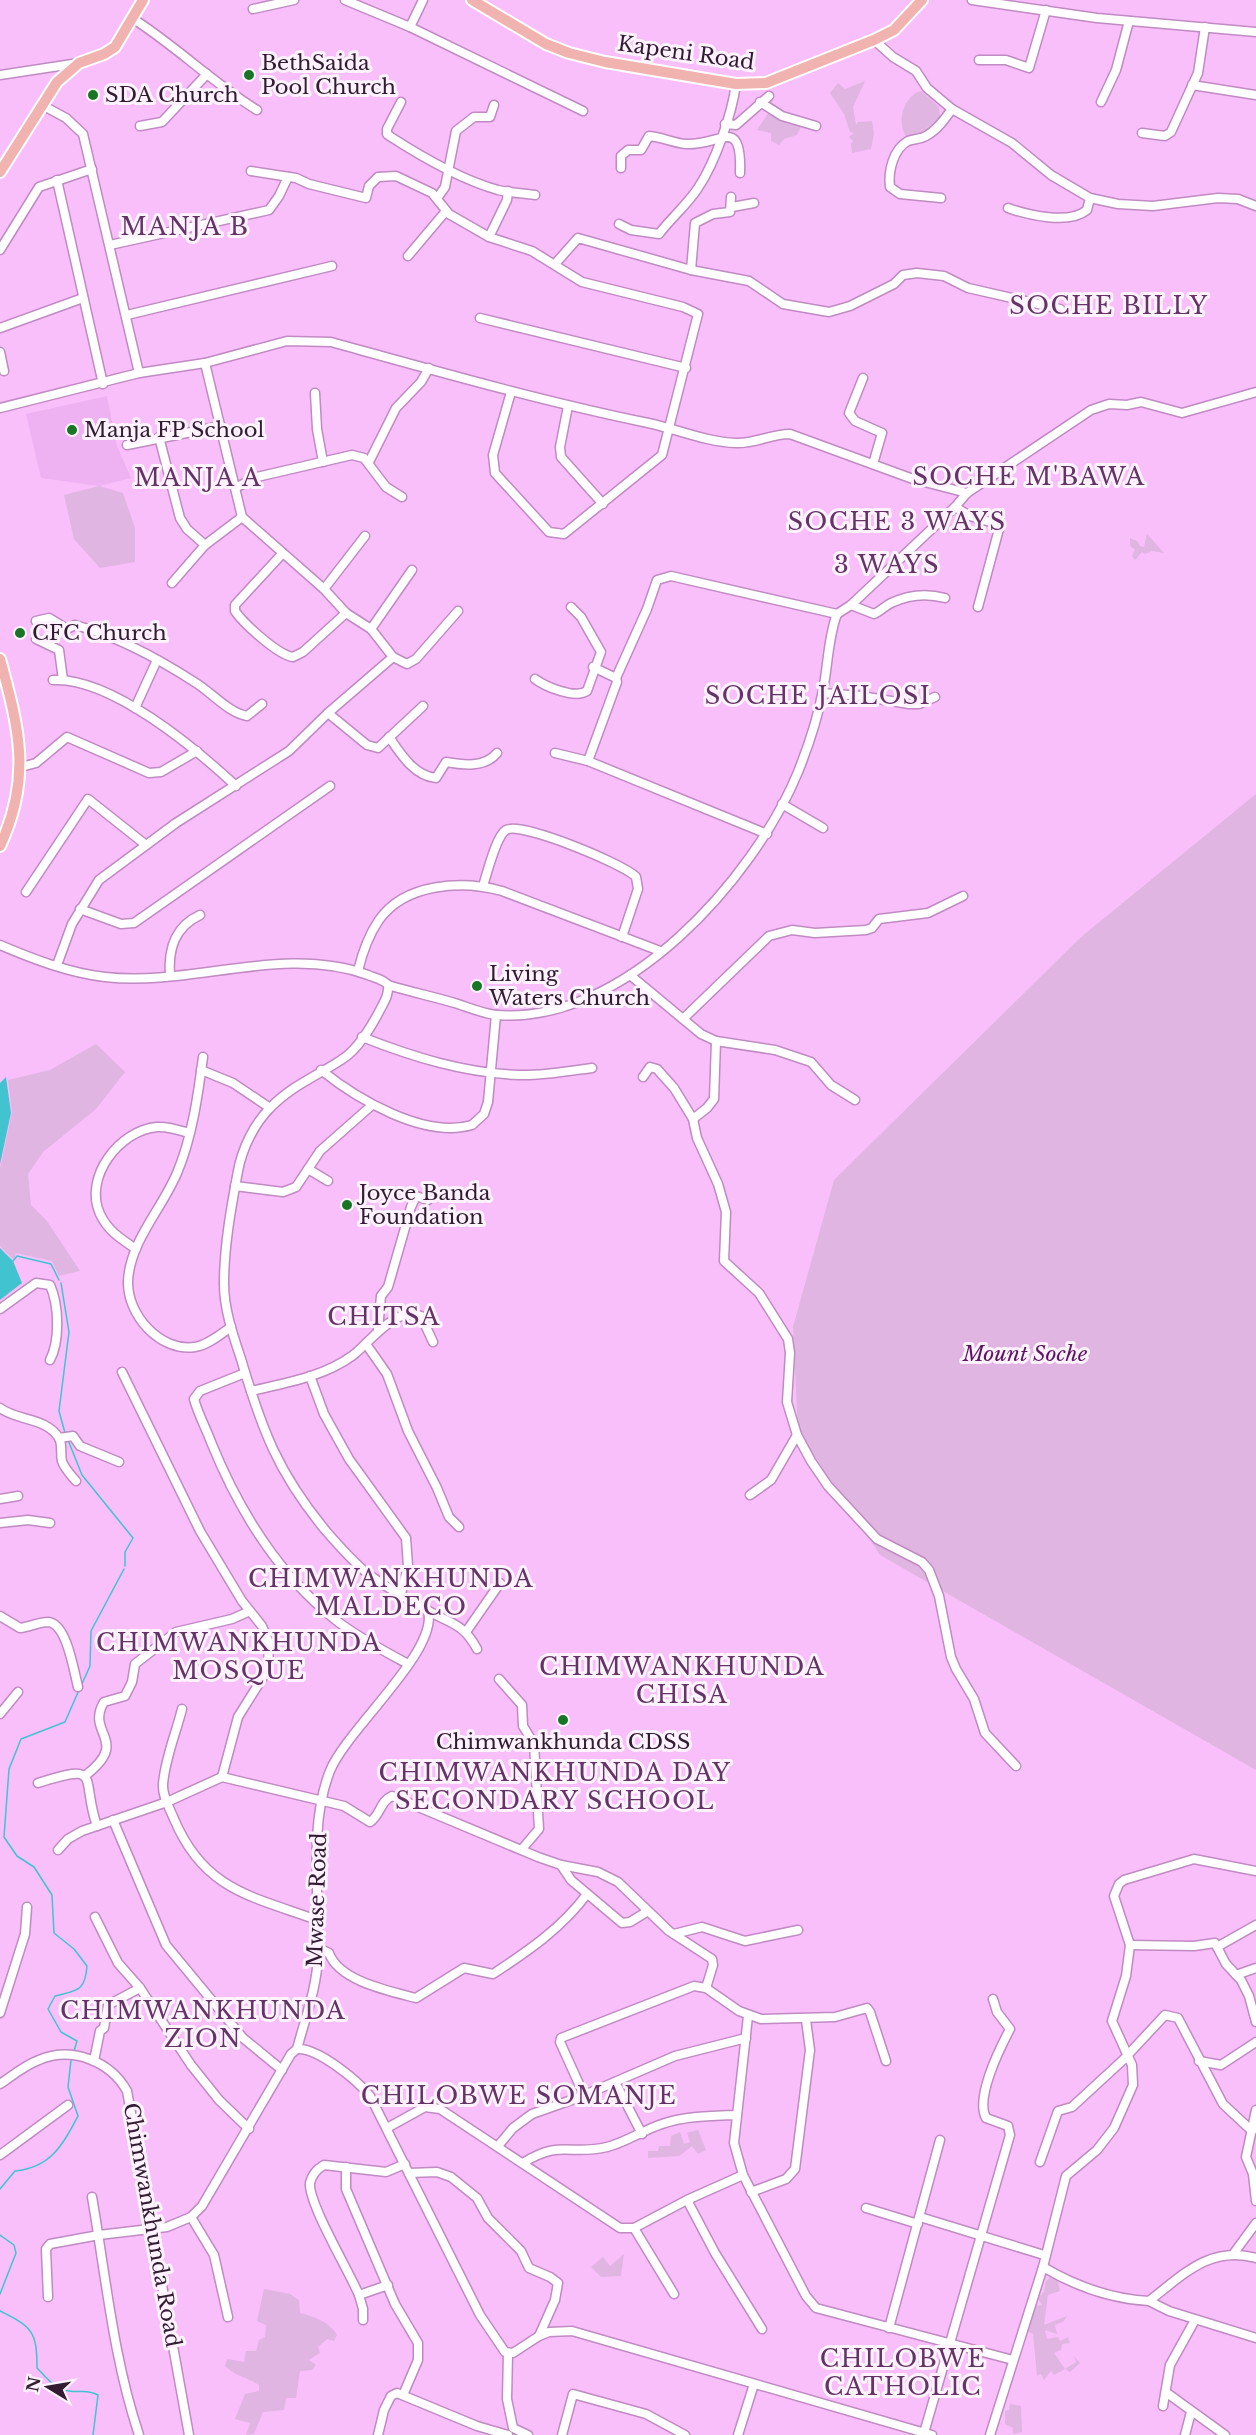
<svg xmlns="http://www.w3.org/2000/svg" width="1256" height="2435" font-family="'Libre Baskerville',serif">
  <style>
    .built { fill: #eeb1f2 }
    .green { fill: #e0b5e2 }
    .water { fill: #42c3d0 }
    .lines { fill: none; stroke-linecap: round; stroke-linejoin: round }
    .stream { stroke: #42c3d0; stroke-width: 1.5 }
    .minor-casing { stroke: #c08ac3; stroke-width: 11 }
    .major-casing { stroke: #fff; stroke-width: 14 }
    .minor { stroke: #fff; stroke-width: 8 }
    .major { stroke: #f1b3af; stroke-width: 10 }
    .poi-dot { fill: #187524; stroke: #fef2ff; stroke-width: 2 }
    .labels { text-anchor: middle; stroke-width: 6; stroke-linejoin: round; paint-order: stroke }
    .street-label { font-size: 21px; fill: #311c32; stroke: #fef2ff }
    .poi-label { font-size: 21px; fill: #311c32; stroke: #fef2ff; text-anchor: start }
    .park-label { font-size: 21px; font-style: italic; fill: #5d1563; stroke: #fef2ff }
    .quarter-label { font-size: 24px; letter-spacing: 1.5px; fill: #643467; stroke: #fef2ff }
  </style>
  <rect width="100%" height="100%" fill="#f8bffb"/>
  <path class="built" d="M107,396L117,446L131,478L99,486L41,478L26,414Z"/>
  <g class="green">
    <path d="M865,81L853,107L856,125L858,122L872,121L874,134L871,149L852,153L851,144L853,141L849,137L854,133L850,132L844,114L830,93L838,83L845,89Z"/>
    <path d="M921,91L939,107L940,117L915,138L906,136C896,122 904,95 921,91Z"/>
    <path d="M769,112L802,125L797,135L784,139L779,145L771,141V133L757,130Z"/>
    <path d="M99,486L123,493L135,528V562L100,568L74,539L64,495Z"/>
    <path d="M1147,534L1164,553L1152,551L1145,554L1142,552L1135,560L1132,556L1135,550L1130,546V538L1137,541L1140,546L1144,547Z"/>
    <path d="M1256,794V1770L880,1555L798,1431L793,1327L834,1180L1081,937Z"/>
    <path d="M96,1044L125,1072L96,1109L43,1152L28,1174L31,1205L47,1221L80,1271L59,1276L52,1261L16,1253L14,1260L0,1246V1168L12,1112L8,1080L50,1070Z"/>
    <path d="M698,2130L706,2150L698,2154L692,2146L679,2156L648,2158V2151H658L659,2146H670L671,2136L680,2132L684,2144L690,2142L687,2133Z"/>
    <path d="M624,2254L621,2276L601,2277L591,2267L603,2257L610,2266Z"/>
    <path d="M1051,2277L1058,2282L1060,2291L1048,2295L1044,2325L1067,2316L1064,2321L1055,2325L1057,2334L1045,2330L1047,2339L1058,2337L1060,2341L1068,2337L1070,2343L1062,2344L1061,2350L1054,2353L1065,2369L1076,2362L1074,2356L1080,2363L1070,2372L1065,2369L1054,2375L1051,2371L1044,2380L1041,2374L1037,2376L1033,2334L1027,2331L1029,2313H1033L1036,2306L1042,2305L1038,2298L1044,2292L1046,2281Z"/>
    <path d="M264,2289L290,2294L299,2300L300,2313C313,2316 330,2322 337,2335L334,2341L327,2339L318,2347L320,2353L309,2360L316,2365L312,2370L300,2371L296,2398H286L284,2410L263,2412L254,2434L246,2435L250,2423L235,2419L245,2394L259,2391V2385C247,2377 236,2377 225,2366L227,2359L244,2362L246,2351H256L259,2340L265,2337L266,2325L257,2321Z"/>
    <path d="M1010,2404L1021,2406L1022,2432L1013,2434V2428L1005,2424V2411L1009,2410Z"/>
  </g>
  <g class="water">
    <path d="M6,1077L11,1113L0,1164V1083Z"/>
    <path d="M0,1248L13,1261L22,1283L0,1300Z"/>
  </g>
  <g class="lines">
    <g class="stream">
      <path d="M13,1261L17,1256L51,1264L59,1280"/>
      <path d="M61,1283L69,1332L59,1411L65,1433"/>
      <path d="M68,1440L82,1475L133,1538L125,1552V1566"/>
      <path d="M81,1686L90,1666L91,1631L124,1569"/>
      <path d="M74,2051L77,2041L61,2032L48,2009L55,1996C77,1990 85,1992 87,1966L74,1949L54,1933L52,1895L34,1867L17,1856L4,1837L9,1769L21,1739L65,1722L79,1690"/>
      <path d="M0,2189L15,2171C51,2167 62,2146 78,2116L68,2087L71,2060"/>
      <path d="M0,2235L14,2245L16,2253L0,2294"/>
      <path d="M0,2311C32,2327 37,2331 37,2368C46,2377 55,2390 69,2391C81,2393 87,2389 98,2395L93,2435"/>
    </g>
    <g class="minor-casing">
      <g id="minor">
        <path d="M345,0L410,27L583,111"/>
        <path d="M972,0L1097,18L1256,32"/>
        <path d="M253,9L294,0"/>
        <path d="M132,18C176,46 213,83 257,110"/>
        <path d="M410,27L423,0"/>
        <path d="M874,40L893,57L916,71L927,88L952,109L1012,143L1051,175L1090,198L1118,204L1153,206L1218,198L1238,199L1256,206"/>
        <path d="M979,60H1006L1029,68L1046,10"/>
        <path d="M0,75L79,63"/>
        <path d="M1192,85L1256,95"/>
        <path d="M401,102L387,129V134L391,137C422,157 462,180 498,190C510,193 523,193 535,195"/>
        <path d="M760,102L782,116L816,126"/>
        <path d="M1101,102L1116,70L1129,21"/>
        <path d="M42,105L66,118L83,134L139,373"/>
        <path d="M725,124L736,125L769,96"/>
        <path d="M140,126L162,122L207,74"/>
        <path d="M1142,133L1165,136L1171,132L1198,73L1205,27"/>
        <path d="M621,168V156L628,150H641L649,136C662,137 673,143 686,144C720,146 742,114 740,173"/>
        <path d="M251,171L296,178L309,184L366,198L369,186L378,177L396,176L432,193L449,214L489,237L532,251L582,282L683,307L698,314L662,455L564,534L549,532L495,473L493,455L511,392"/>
        <path d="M57,180L103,384"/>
        <path d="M438,197L445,187L456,131L474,117H490L494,105"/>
        <path d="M941,198L900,194L890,187C888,172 893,149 908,141C914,139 921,139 926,136C937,130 945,119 952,109"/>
        <path d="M732,207L754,203"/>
        <path d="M1008,208C1028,215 1069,225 1087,210L1090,198"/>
        <path d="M619,224L631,230L659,234C671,218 687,205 698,188C715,163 732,114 736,84"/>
        <path d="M489,237L507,200L508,191"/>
        <path d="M110,245L269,210L279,196L288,177"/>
        <path d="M0,250L39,187L92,169"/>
        <path d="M408,256L446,211"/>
        <path d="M555,264L578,238L691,270L749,281L783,304L829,312L850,306L894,284L903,275L917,273L944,276L968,288L1060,309"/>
        <path d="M691,270L695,223L713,214L730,212L731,197"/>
        <path d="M127,315L332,266"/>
        <path d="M480,318L686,368"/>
        <path d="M0,328L83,298"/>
        <path d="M0,352L4,371"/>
        <path d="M205,363L242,517L324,589L346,613L371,629L393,657L407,664L416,659L458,611"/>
        <path d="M863,378L849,413L855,421L882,433L873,464"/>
        <path d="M315,393L317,429L323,462"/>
        <path d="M568,406L560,447L561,457L603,504"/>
        <path d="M0,408L139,373L205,363L287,341L331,342C436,371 541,401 648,423C677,429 706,442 736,443C754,444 771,434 790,434L913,479L967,493"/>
        <path d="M159,437L180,518L187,529L205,545"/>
        <path d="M127,445L221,426"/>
        <path d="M369,462L396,408L421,382L429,368"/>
        <path d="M237,487L257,477L352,455L364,458L386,487L402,497"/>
        <path d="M955,507L970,516L997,524L999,529L978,607"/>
        <path d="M282,554L235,605V611C244,624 278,655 293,657L303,652L346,613"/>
        <path d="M172,583L205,545L242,517"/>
        <path d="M324,589L365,536"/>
        <path d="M851,605L874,614C881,611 885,606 891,603C908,595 927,593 945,598"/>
        <path d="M36,621L49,618L67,629L75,625C117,636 159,659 196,683C212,693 229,713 247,716L262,704"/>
        <path d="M371,629L412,570"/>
        <path d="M36,639L59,650L63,680"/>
        <path d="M616,678L647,609L657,580L671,576L837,614"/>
        <path d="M535,679C546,687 575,699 587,691L601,652L581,617L571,607"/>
        <path d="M53,680C111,677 195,748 236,786"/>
        <path d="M823,693L861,696L909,704H919L935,697"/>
        <path d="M135,708L157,660"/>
        <path d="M328,713L367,745L378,748L423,706"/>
        <path d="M389,737C400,753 414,776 436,778L446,762C463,765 485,768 497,753"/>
        <path d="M555,753L588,761L767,834"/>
        <path d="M588,761L617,682L616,678L593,667"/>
        <path d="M21,767L36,763L67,737L149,773L161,772L197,751"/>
        <path d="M782,804L823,828"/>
        <path d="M483,886C487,874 496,836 506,830C520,821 624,864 636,877L638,889L622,937"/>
        <path d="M26,892L88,799L146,845"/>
        <path d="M80,909L121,924L134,923L330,786"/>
        <path d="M0,945C33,959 69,973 105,977C192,987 283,944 368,975C375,978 383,979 388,985C389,995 384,1002 380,1010C371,1027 358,1050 341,1060C317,1076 291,1086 270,1108C254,1124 242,1149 238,1171C231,1208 224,1247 224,1284C224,1309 233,1335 241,1359C262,1430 278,1473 326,1531C339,1546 352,1561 367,1573C385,1587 405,1598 425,1609C448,1623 463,1622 477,1649"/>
        <path d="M57,965L72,924L99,880L176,823L289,751L328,713L393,657"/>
        <path d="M358,971C362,954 368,936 379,920C405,883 462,880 502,891L660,951"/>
        <path d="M630,975L701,1034L716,1041"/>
        <path d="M170,976C168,950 174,927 200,915"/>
        <path d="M388,985C411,992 435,997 458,1004C470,1008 484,1014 497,1015C624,1025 754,879 798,772C808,747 818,717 823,690C828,666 828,637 837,614L851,605L955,507L967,493L1091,410L1109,404L1127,405L1141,402L1182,413L1256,392"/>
        <path d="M683,1019L769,936L792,930L815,933L866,930L872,928L879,919L928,913L963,896"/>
        <path d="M362,1037C413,1057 464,1073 519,1075C543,1076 568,1071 592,1068"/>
        <path d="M203,1057C198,1095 192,1138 177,1173C162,1209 130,1241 128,1281C127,1315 160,1352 195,1347C208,1345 221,1334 231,1327"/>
        <path d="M201,1070L233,1083L270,1108"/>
        <path d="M321,1070C357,1099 424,1139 472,1125L484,1114L488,1102L496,1015"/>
        <path d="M643,1077L650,1067L657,1069L674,1088L693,1119L697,1138L718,1184L726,1212L724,1261L759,1293L788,1339L790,1353L787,1402L797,1435L811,1461L828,1486L877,1539L922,1562L929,1570L939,1596L951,1657L956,1669L974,1699L985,1733L1016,1766"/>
        <path d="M693,1119L707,1108L714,1099L716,1041L775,1050L811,1062L831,1085L855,1100"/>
        <path d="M308,1169L328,1181"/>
        <path d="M235,1186L283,1192L296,1187L320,1151L371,1106"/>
        <path d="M136,1249C121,1239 108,1231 100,1214C83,1177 120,1130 157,1127C168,1126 179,1130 189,1133"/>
        <path d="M0,1309L36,1283L50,1285C59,1305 60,1341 50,1360"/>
        <path d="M378,1330L381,1296L388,1287L411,1207L416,1196L428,1200"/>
        <path d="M366,1344L387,1374L408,1431L437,1488L449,1517L459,1527"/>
        <path d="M122,1372L200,1531L242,1601L262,1626L269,1643L268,1669L238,1717L222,1777"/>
        <path d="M245,1373L200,1391L194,1399C198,1414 206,1428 211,1442C239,1511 278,1575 337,1621C359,1638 384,1651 408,1664"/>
        <path d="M310,1376L324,1414L349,1459L406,1538L408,1566L401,1594"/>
        <path d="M251,1391C285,1383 323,1377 352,1356C370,1343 394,1306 421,1316L433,1342"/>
        <path d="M0,1408C17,1421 46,1417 59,1438C63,1446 60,1453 62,1461C64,1468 71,1475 76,1481"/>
        <path d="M59,1438L73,1436L80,1446L119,1462"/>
        <path d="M750,1495L771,1480L797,1435"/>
        <path d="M0,1499L18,1496"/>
        <path d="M0,1523L28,1520L50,1523"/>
        <path d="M0,1616L20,1628C29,1627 39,1622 48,1622C67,1623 74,1672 78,1687"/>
        <path d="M466,1632L500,1583"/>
        <path d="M499,1679L522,1705L523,1726L534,1744L539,1829L522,1849"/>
        <path d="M182,1709C176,1733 165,1759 163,1784C162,1796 170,1809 174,1819C204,1890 251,1896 317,1920"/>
        <path d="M0,1714L18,1692"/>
        <path d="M86,1775C131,1740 85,1734 104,1702L125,1696L132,1682L135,1664L176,1632L232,1619L250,1611"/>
        <path d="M38,1783C104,1762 80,1777 97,1826"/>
        <path d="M113,1820L166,1945L243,2038L282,2070"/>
        <path d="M58,1850L68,1839L82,1831L167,1802L222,1777L344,1806L370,1822C380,1816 380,1801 392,1796L538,1857L561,1865L598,1872L618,1882L669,1931L712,1959L713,1965L706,1988"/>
        <path d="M561,1865L571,1880L622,1923L630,1922L648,1911"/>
        <path d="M95,1917L118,1963L140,1988L191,2065L219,2100L249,2129"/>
        <path d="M674,1934L702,1927L745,1941L798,1930"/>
        <path d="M1130,1945L1194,1946L1215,1943L1226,1964L1241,1980L1249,1996L1256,2022"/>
        <path d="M1217,1947L1256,1925"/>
        <path d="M318,1948L329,1953C339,1981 389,1991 416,1998L464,1968L493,1974C528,1951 562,1928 587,1894"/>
        <path d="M1236,1975L1256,1968"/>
        <path d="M0,2013L25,1934L27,1907"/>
        <path d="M297,2049C317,2047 357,2080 370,2096L480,2315L505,2352L513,2353L539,2336L549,2332L572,2331L932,2435"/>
        <path d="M94,2061L100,2031L104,2028L108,2005L140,1988"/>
        <path d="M1199,2061L1221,2065L1256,2042"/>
        <path d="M615,2082L642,2134"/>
        <path d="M0,2084C12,2076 25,2065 39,2060C72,2046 110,2061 127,2091L189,2435"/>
        <path d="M584,2095L560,2042L561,2038L694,1986L706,1988L739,2011L761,2019L835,2017L867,2008L870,2012L886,2061"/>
        <path d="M1256,2110L1246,2157L1253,2174L1256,2201"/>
        <path d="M387,2128L425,2107L440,2109L620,2228H634L687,2200L743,2175L734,2143L748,2016"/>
        <path d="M498,2146L513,2128L532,2114L580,2097L675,2056L746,2038"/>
        <path d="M0,2155L68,2105"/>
        <path d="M1040,2162L1058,2111L1072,2107L1123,2060L1165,2015L1178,2018L1223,2104L1252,2131"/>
        <path d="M523,2163C561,2139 569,2156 607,2147C627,2142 643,2130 662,2124C685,2116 711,2116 735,2115"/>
        <path d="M346,2167V2189L395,2304L418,2343V2360L403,2395"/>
        <path d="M409,2173L437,2172L451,2177L477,2198L488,2218L521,2251L529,2268L550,2277L558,2283L555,2300L539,2336"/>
        <path d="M743,2175L806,2296L816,2308L1013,2360"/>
        <path d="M751,2192L786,2179L795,2169L810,2050L806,2020"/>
        <path d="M92,2197C106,2277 113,2357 139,2435"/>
        <path d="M687,2200L715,2253L762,2329"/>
        <path d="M866,2208L918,2224"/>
        <path d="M191,2217L214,2255L228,2317"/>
        <path d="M920,2217L1044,2255"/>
        <path d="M634,2228L674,2294"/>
        <path d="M1234,2253L1256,2223"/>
        <path d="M1043,2267C1077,2287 1110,2299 1149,2301C1183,2275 1210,2245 1256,2258"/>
        <path d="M359,2295L388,2285"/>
        <path d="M48,2297L46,2249L50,2244L99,2235L167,2227L191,2217L202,2206L291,2054L297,2049C305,2019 317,1987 318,1956C320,1899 308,1825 330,1771C346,1730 439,1651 428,1611"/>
        <path d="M1149,2301L1169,2311L1256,2338"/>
        <path d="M363,2320V2309L359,2295C349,2271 308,2203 310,2183C312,2174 317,2169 324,2165L386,2172L405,2164"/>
        <path d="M889,2328L940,2140"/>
        <path d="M508,2353L507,2399L513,2428L528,2435"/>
        <path d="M1167,2393L1225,2435"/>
        <path d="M1163,2406L1170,2365L1195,2320"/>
        <path d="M924,2433L1010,2135L1008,2126L986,2118C975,2098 1000,2048 1010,2029L997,2012L993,1999"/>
        <path d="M378,2435L384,2410L391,2396L397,2393L477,2426L508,2435"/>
        <path d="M562,2435L573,2394L646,2414L685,2435"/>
        <path d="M738,2435L754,2384"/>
        <path d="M990,2435L1043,2267L1066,2176L1097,2150L1114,2128L1133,2085L1132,2065L1112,2021L1126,1976L1130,1945L1114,1896L1119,1884L1124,1880L1194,1859L1256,1871"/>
        <path d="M1185,2435L1191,2412"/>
      </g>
    </g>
    <g class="major-casing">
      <g id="major">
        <path d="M472,0L546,44L569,53L605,62L736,84L766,83L874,40L894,30L922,0"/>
        <path d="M0,172L57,82L79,63L104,54L115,47L143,0"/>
        <path d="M0,659C19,728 32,778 0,846"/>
      </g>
    </g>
    <use href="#minor" class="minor"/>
    <use href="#major" class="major"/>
  </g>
  <g class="poi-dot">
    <circle cx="249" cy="75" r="6"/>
    <circle cx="93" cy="95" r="6"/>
    <circle cx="72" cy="430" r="6"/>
    <circle cx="20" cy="633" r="6"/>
    <circle cx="477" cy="986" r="6"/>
    <circle cx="347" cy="1205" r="6"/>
    <circle cx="563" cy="1720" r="6"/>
  </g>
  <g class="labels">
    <g class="street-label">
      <text transform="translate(686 53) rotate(8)" y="7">Kapeni Road</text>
      <text transform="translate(317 1900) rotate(-88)" y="7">Mwase Road</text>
      <text transform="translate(152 2225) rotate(80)" y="7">Chimwankhunda Road</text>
    </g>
    <g class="poi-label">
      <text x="261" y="70">BethSaida<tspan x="261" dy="24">Pool Church</tspan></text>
      <text x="105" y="102">SDA Church</text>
      <text x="84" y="437">Manja FP School</text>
      <text x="32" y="640">CFC Church</text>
      <text x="489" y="981">Living<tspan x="489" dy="24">Waters Church</tspan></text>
      <text x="359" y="1200">Joyce Banda<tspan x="359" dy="24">Foundation</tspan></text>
      <text x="563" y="1749" text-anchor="middle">Chimwankhunda CDSS</text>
    </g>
    <g class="park-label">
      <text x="1025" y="1361">Mount Soche</text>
    </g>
    <g class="quarter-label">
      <text x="185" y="235">MANJA B</text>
      <text x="1109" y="314">SOCHE BILLY</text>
      <text x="1029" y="485">SOCHE M'BAWA</text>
      <text x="198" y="486">MANJA A</text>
      <text x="897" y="530">SOCHE 3 WAYS</text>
      <text x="887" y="573">3 WAYS</text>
      <text x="818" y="704">SOCHE JAILOSI</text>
      <text x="384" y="1325">CHITSA</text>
      <text x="391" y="1587">CHIMWANKHUNDA<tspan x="391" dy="28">MALDECO</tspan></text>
      <text x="239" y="1651">CHIMWANKHUNDA<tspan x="239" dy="28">MOSQUE</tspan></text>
      <text x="682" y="1675">CHIMWANKHUNDA<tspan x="682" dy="28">CHISA</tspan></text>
      <text x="555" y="1781">CHIMWANKHUNDA DAY<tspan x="555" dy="28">SECONDARY SCHOOL</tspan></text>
      <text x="203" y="2019">CHIMWANKHUNDA<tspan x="203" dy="28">ZION</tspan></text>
      <text x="519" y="2104">CHILOBWE SOMANJE</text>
      <text x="903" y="2367">CHILOBWE<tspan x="903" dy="28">CATHOLIC</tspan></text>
    </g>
  </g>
  <g transform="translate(48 2387) rotate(281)" stroke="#fef2ff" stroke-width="4.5" paint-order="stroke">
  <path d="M0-4.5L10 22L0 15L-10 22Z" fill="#311c32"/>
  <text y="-9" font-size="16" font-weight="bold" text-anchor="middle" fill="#311c32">N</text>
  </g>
</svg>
